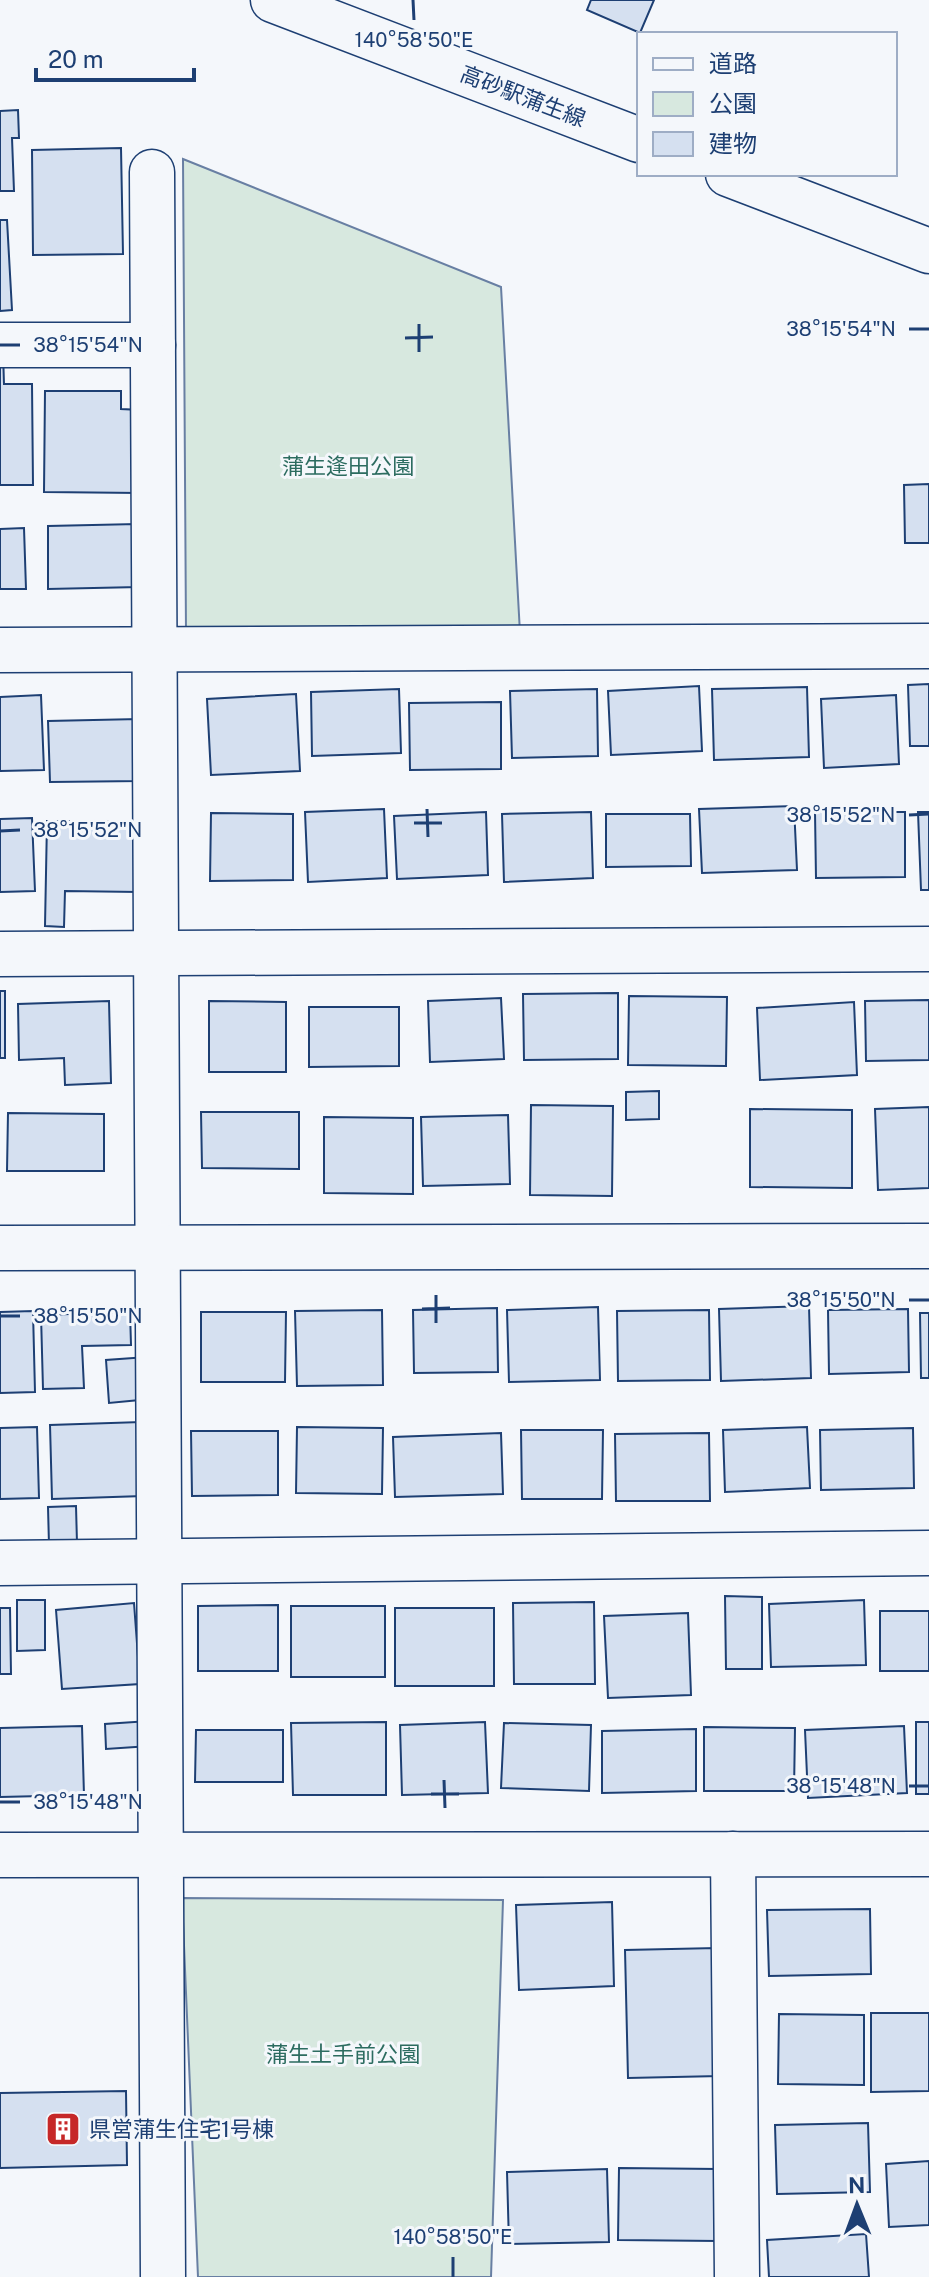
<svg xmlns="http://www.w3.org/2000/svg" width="929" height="2277" font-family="'Public Sans','Noto Sans JP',sans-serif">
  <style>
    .green { fill: #d7e8df; stroke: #687fa3; stroke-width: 2 }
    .building { fill: #d5e0f0; stroke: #1d3f73; stroke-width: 2 }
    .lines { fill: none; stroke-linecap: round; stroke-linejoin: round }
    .street-casing { stroke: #1d3f73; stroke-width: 47 }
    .secondary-casing { stroke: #1d3f73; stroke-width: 47 }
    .street { stroke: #f4f7fb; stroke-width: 44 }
    .secondary { stroke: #f4f7fb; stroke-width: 44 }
    .ticks { fill: none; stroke: #1d3f73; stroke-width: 3 }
    .labels { text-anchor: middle; stroke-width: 6; stroke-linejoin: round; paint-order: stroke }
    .street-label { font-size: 22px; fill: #1d3f73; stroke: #f4f7fb }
    .park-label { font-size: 22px; fill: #2c6c60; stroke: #f4f7fb }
    .poi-label { font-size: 22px; fill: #1d3f73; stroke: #f4f7fb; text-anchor: start }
    .ticks-label { font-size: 20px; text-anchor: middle; fill: #1d3f73; stroke: #f4f7fb; stroke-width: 6; stroke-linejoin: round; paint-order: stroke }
  </style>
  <rect width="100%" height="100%" fill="#f4f7fb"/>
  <g class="green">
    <path d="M183,159L501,287L520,633H186Z"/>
    <path d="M182,1898L503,1900L491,2277H198Z"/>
  </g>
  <g class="building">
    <path d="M591,0H654L640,33L587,10Z"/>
    <path d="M18,110L19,138H12L14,191H0V111Z"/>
    <path d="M121,148L123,254L33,255L32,150Z"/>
    <path d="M0,220H7L12,310L0,311Z"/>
    <path d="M0,352H3L4,384H32L33,485H0Z"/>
    <path d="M45,391H121V409L141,410L140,493L44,492Z"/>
    <path d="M929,484V543H905L904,485Z"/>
    <path d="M137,524L139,587L48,589V526Z"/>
    <path d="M24,528L26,589H0V529Z"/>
    <path d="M929,684V746H910L908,685Z"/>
    <path d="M699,686L702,751L611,755L608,691Z"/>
    <path d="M807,687L809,757L714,760L712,689Z"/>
    <path d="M399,689L401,753L312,756L311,692Z"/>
    <path d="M597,689L598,756L512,758L510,691Z"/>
    <path d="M296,694L300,771L211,775L207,699Z"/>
    <path d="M41,695L44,770L0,771V697Z"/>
    <path d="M896,695L899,764L824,768L821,699Z"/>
    <path d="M501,702V769L410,770L409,703Z"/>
    <path d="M139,719L141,781L50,782L48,721Z"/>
    <path d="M794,806L797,870L702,873L699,809Z"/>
    <path d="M384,809L387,878L308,882L305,812Z"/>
    <path d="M486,812L488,875L397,879L394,816Z"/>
    <path d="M591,812L593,878L504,882L502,814Z"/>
    <path d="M815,812H905V877L816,878Z"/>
    <path d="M918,812H929V890H921Z"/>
    <path d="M211,813L293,814V880L210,881Z"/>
    <path d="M606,814H690L691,866L606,867Z"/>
    <path d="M32,818L35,891L0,892V819Z"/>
    <path d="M47,821L140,822L139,892L65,891L64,927L45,926Z"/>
    <rect x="0" y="991" width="5" height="67"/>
    <path d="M618,993V1059L524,1060L523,994Z"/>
    <path d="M629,996L727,997L726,1066L628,1065Z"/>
    <path d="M501,998L504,1059L430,1062L428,1001Z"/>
    <path d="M929,1000V1060L866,1061L865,1001Z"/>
    <path d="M109,1001L111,1083L65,1085L64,1058L19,1060L18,1004Z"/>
    <path d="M209,1001L286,1002V1072H209Z"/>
    <path d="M854,1002L857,1075L760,1080L757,1008Z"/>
    <path d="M309,1007H399V1066L309,1067Z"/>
    <path d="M659,1091V1119L626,1120V1092Z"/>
    <path d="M531,1105L613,1106L612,1196L530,1195Z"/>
    <path d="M929,1107V1188L878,1190L875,1109Z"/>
    <path d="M750,1109L852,1110V1188L750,1187Z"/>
    <path d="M201,1112H299V1169L202,1168Z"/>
    <path d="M8,1113L104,1114V1171H7Z"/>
    <path d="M508,1115L510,1184L423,1186L421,1117Z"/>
    <path d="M324,1117L413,1118V1194L324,1193Z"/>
    <path d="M809,1306L811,1378L721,1381L719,1309Z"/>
    <path d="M598,1307L600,1380L509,1382L507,1310Z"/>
    <path d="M497,1308L498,1372L414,1373L413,1310Z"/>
    <path d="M908,1309L909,1372L829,1374L828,1310Z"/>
    <path d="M382,1310L383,1385L297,1386L295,1311Z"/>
    <path d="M709,1310L710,1380L618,1381L617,1311Z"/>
    <path d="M33,1311L35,1392L0,1393V1312Z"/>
    <path d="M130,1312L131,1345L82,1346L84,1388L43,1389L41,1315Z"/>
    <path d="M201,1312H286L285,1382H201Z"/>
    <path d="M920,1313H929V1378H921Z"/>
    <path d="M147,1357L150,1399L109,1403L106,1360Z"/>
    <path d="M141,1422L143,1496L52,1499L50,1425Z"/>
    <path d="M37,1427L39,1498L0,1499V1428Z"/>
    <path d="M297,1427L383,1428L382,1494L296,1493Z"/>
    <path d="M807,1427L810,1488L725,1492L723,1430Z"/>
    <path d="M913,1428L914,1488L821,1490L820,1430Z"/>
    <path d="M521,1430H603L602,1499H522Z"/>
    <path d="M191,1431H278V1495L192,1496Z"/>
    <path d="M501,1433L503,1494L395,1497L393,1437Z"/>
    <path d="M709,1433L710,1501H616L615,1434Z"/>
    <path d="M76,1506L77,1543L49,1545L48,1507Z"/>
    <path d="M725,1596L762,1597V1669H726Z"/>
    <path d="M17,1600H45V1650L17,1651Z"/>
    <path d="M864,1600L866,1665L771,1667L769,1604Z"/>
    <path d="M594,1602L595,1684H514L513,1603Z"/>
    <path d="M134,1603L140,1684L62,1689L56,1610Z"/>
    <path d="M278,1605V1671H198V1606Z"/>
    <rect x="291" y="1606" width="94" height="71"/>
    <path d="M0,1608H10L11,1674H0Z"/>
    <rect x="395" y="1608" width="99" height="78"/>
    <rect x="880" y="1611" width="49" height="60"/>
    <path d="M688,1613L691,1695L608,1698L604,1616Z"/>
    <path d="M149,1721L150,1746L106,1749L105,1724Z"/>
    <path d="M386,1722V1795H293L291,1723Z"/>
    <path d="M485,1722L488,1793L402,1795L400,1725Z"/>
    <rect x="916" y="1722" width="13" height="72"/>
    <path d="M504,1723L591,1725L589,1791L501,1788Z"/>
    <path d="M82,1726L84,1795L0,1797V1728Z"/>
    <path d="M904,1726L907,1793L808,1798L805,1730Z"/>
    <path d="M704,1727L795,1728L794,1791H704Z"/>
    <path d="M696,1729V1791L602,1793V1731Z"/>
    <path d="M196,1730H283V1782H195Z"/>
    <path d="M612,1902L614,1986L519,1990L516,1905Z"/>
    <path d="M870,1909L871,1974L769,1976L767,1910Z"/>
    <path d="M717,1948L720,2076L628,2078L625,1950Z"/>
    <path d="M871,2013H929V2091L871,2092Z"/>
    <path d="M779,2014L864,2015V2085L778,2084Z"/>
    <path d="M126,2091L127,2165L0,2168V2093Z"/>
    <path d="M868,2123L870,2192L777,2194L775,2125Z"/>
    <path d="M929,2161V2225L889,2227L886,2164Z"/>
    <path d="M619,2168L719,2169L718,2241L618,2240Z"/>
    <path d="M607,2169L609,2242L509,2244L507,2172Z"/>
    <path d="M866,2234L869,2277H769L767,2240Z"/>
  </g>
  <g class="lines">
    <g class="street-casing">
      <g id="street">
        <path d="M152,172L163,2277"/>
        <path d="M0,345H153"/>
        <path d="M0,650L929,646"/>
        <path d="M0,954L929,949"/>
        <path d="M0,1248L929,1246"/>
        <path d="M0,1563L929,1553"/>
        <path d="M733,1854L737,2277"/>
        <path d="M0,1855L929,1854"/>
      </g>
    </g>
    <g class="secondary-casing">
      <g id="secondary">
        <path d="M273,0L639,140"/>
        <path d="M728,174L929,251"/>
      </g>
    </g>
    <use href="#street" class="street"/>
    <use href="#secondary" class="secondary"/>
  </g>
  <path class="ticks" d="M413,0L414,20M419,324V352M909,329H929M405,338L433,337M0,345H20M427,809L428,837M909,815L929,814M414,823H442M0,831L20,830M436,1295V1323M909,1300H929M422,1309L450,1308M0,1316H20M444,1780L445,1808M909,1786H929M431,1794H459M0,1802H20M453,2257V2277"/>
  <defs>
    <g id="building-square" transform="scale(1.8)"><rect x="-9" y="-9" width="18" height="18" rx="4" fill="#c62828" stroke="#f4f7fb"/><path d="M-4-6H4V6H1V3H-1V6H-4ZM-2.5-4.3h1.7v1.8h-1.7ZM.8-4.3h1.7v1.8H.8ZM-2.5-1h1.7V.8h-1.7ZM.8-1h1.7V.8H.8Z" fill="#fff"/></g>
  </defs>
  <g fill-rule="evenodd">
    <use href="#building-square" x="63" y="2129"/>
  </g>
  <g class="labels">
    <g class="street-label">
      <text transform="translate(523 96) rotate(21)" y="8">高砂駅蒲生線</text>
    </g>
    <g class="park-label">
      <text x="348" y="474">蒲生逢田公園</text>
      <text x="343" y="2062">蒲生土手前公園</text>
    </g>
    <g class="poi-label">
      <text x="89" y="2137">県営蒲生住宅1号棟</text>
    </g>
  </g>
  <g class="ticks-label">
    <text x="414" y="47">140°58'50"E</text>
    <text x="841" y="336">38°15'54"N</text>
    <text x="88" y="352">38°15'54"N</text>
    <text x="841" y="822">38°15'52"N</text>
    <text x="88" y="837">38°15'52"N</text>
    <text x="841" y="1307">38°15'50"N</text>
    <text x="88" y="1323">38°15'50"N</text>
    <text x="841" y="1793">38°15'48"N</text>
    <text x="88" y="1809">38°15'48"N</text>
    <text x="453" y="2244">140°58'50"E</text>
  </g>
  <rect x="637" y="32" width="260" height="144" fill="#f4f7fb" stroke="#9eadc5" stroke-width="2"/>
  <rect x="653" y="58" width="40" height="12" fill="#f4f7fb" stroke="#9eadc5" stroke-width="2"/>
  <text x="709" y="72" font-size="24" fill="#1d3f73">道路</text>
  <rect x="653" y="92" width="40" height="24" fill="#d7e8df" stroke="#9eadc5" stroke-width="2"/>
  <text x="709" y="112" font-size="24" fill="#1d3f73">公園</text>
  <rect x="653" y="132" width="40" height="24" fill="#d5e0f0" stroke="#9eadc5" stroke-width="2"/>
  <text x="709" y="152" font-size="24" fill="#1d3f73">建物</text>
  <g transform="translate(857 2205) rotate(359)" stroke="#f4f7fb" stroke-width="6" paint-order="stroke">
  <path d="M0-6L14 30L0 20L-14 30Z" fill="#1d3f73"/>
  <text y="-12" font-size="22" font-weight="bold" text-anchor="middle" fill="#1d3f73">N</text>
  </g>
  <path d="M36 68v12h158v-12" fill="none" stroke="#1d3f73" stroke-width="4"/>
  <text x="48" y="68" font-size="24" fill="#1d3f73" stroke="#f4f7fb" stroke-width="6" paint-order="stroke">20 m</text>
</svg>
